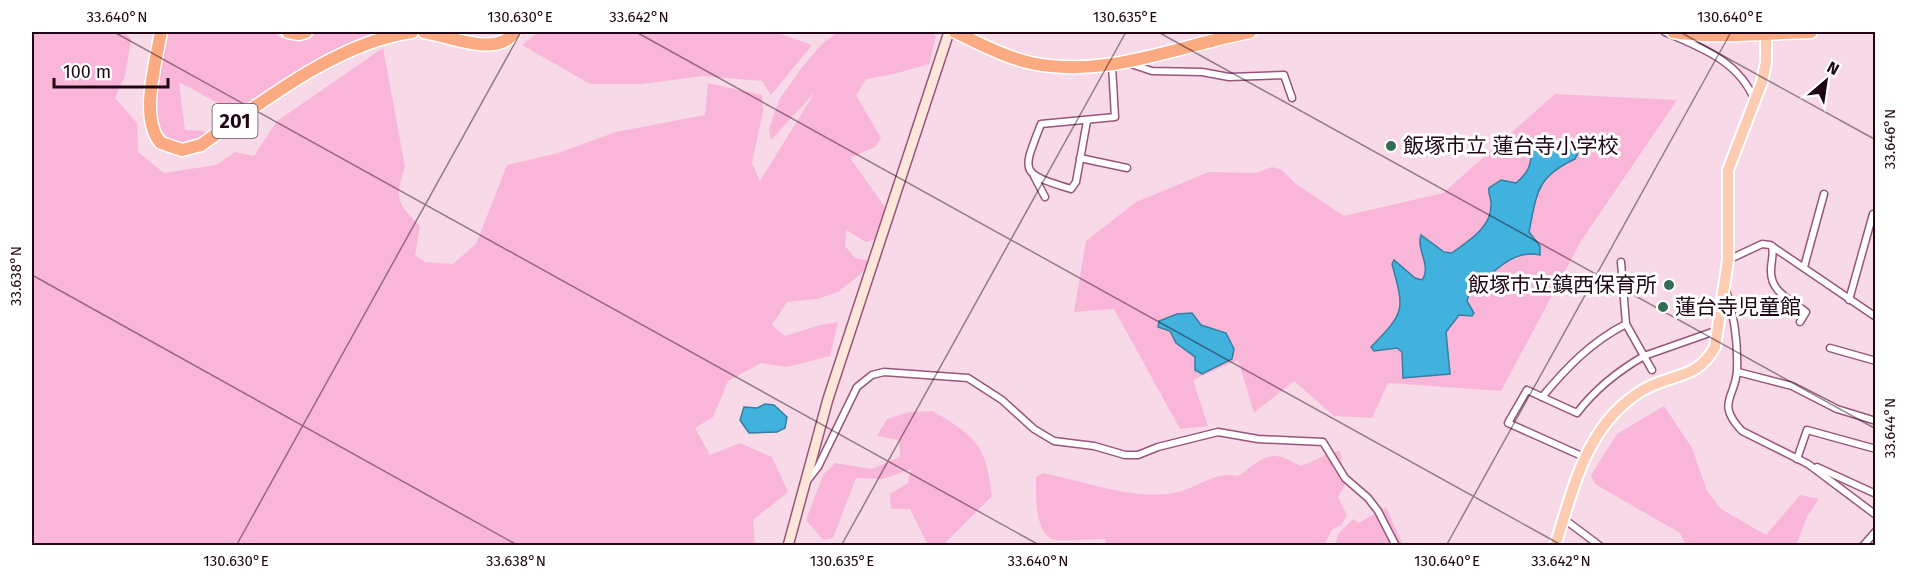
<svg xmlns="http://www.w3.org/2000/svg" width="1907" height="577" font-family="'Fira Sans','Noto Sans JP',sans-serif">
  <style>
    .green { fill: #fab6d9 }
    .water { fill: #40b2dd; stroke: #367ea1; stroke-width: 1.5 }
    .lines { fill: none; stroke-linecap: round; stroke-linejoin: round }
    .street-casing { stroke: #975579; stroke-width: 9 }
    .secondary-casing { stroke: #975579; stroke-width: 12 }
    .primary-casing { stroke: #fff; stroke-width: 14 }
    .highway-casing { stroke: #fff; stroke-width: 15 }
    .street { stroke: #fff; stroke-width: 6 }
    .secondary { stroke: #fee6d9; stroke-width: 9 }
    .primary { stroke: #fdccb3; stroke-width: 10 }
    .highway { stroke: #fcaa81; stroke-width: 12 }
    .ticks { fill: none; stroke: #1f0614; stroke-width: 1.5; stroke-opacity: 0.45 }
    .poi-dot { fill: #326d58; stroke: #fff; stroke-width: 2 }
    .labels { text-anchor: middle; stroke-width: 6; stroke-linejoin: round; paint-order: stroke }
    .shield { fill: #fff; stroke: #62515a; stroke-width: 1.5 }
    .shield-label { font-size: 20px; font-weight: bold; fill: #1f0614 }
    .poi-label { font-size: 21px; fill: #1f0614; stroke: #fff; text-anchor: start }
    .neatline { fill: none; stroke: #1f0614; stroke-width: 2 }
    .ticks-label { font-size: 15px; text-anchor: middle; fill: #1f0614 }
  </style>
  <rect width="100%" height="100%" fill="#f8d9e7"/>
  <g class="green">
    <path d="M32,32H125L131,39L125,76L115,98L137,123L138,152L164,173L216,165L235,152L254,156L277,121L383,48L405,167C394,199 397,203 420,226L415,255L425,262L453,264L476,244L507,165L558,153L616,132L705,115L708,83L762,95L763,111L752,163L760,181L815,92L771,140L769,129L779,100L802,67L822,44L838,32H931L936,36L929,64L894,74L866,79L856,95L881,138L875,147L850,158L885,207L881,237L866,242L846,230L845,246L855,258L870,261L867,269L838,292L817,299L787,302L772,325L785,336L820,325L838,322L830,356L787,367L761,363L728,381L713,417L695,428L710,455L740,443L772,457L788,492L753,520L755,545L32,546Z"/>
    <path d="M165,32H276L280,37L299,41L319,32H390L324,57L239,109L227,108L179,82L185,130L204,131L206,134L183,144C167,140 159,131 155,115Z"/>
    <path d="M538,32H775L812,45L771,95L762,81L703,76L642,84H590L522,45Z"/>
    <path d="M1555,94L1677,100L1581,241L1501,391L1388,383L1372,418L1334,416L1294,381L1254,413L1238,360L1193,380L1208,426L1180,429L1114,309L1074,312L1086,241L1136,202L1209,172L1256,173L1272,167L1282,170L1296,184L1344,216L1443,193Z"/>
    <path d="M1664,406L1692,448L1707,491L1721,509L1766,535L1800,495L1819,499L1808,515L1796,545H1686L1680,533L1595,484L1591,475L1617,434Z"/>
    <path d="M933,411C976,437 986,444 992,496L943,545H928L910,509H891L890,494L908,483L911,469L883,479L856,478L833,538L823,540L806,520L823,475L835,463L872,469L900,457L899,440L877,436L887,419L909,412Z"/>
    <path d="M1340,451L1345,484L1338,497L1347,515L1341,525L1332,530L1324,545L1107,546L1105,539C1089,539 1072,541 1057,540C1034,538 1036,494 1036,477L1043,473C1084,481 1126,498 1167,494C1195,492 1212,470 1238,476C1264,458 1269,447 1300,466C1315,462 1324,453 1340,451Z"/>
    <path d="M1386,507L1403,545L1335,546L1338,534L1353,519L1359,523Z"/>
  </g>
  <g class="water">
    <path d="M1537,142L1579,151L1575,159C1536,177 1537,193 1529,232L1540,246V255C1512,248 1488,277 1469,294L1467,301L1474,313L1472,316L1459,315L1446,332L1450,374L1403,378L1402,352L1397,348L1374,351L1371,347C1405,312 1405,311 1392,264L1394,260L1415,278L1422,280C1432,266 1416,250 1421,235L1444,252L1452,253C1467,242 1491,228 1491,206C1492,200 1488,195 1489,188L1501,180L1516,183C1537,165 1526,160 1537,142Z"/>
    <path d="M1192,313L1201,325L1226,333L1234,349L1232,359L1202,374L1195,370V357L1176,343L1170,331L1158,327L1159,321L1177,314Z"/>
    <path d="M765,404L774,405L787,417L785,428L777,432L749,433L740,420L744,407L757,408Z"/>
  </g>
  <g class="lines">
    <g class="street-casing">
      <g id="street">
        <path d="M1665,32C1702,48 1739,61 1755,101"/>
        <path d="M1131,64L1152,71L1202,72L1229,77L1284,75L1292,98"/>
        <path d="M1087,121L1076,182L1071,189C1019,173 1022,173 1041,124L1115,117L1112,66"/>
        <path d="M1080,158L1127,168"/>
        <path d="M1034,176L1045,197"/>
        <path d="M1772,246C1774,255 1771,261 1771,270C1770,292 1790,299 1806,312L1800,322"/>
        <path d="M1728,260L1762,244L1770,245L1876,317"/>
        <path d="M1621,262L1626,324"/>
        <path d="M1804,267L1824,194"/>
        <path d="M1726,290C1734,315 1738,344 1737,370C1736,397 1715,403 1742,431L1808,464L1876,515"/>
        <path d="M1849,300L1873,214L1876,215"/>
        <path d="M1830,348L1876,361"/>
        <path d="M1738,372L1792,386L1837,409L1876,421"/>
        <path d="M1542,397L1577,413C1596,388 1618,371 1644,356L1652,370"/>
        <path d="M1584,457L1508,423L1527,390L1542,397C1567,367 1591,342 1626,324L1644,356L1718,330"/>
        <path d="M1797,459L1807,430L1876,449"/>
        <path d="M1817,467L1876,494"/>
        <path d="M807,481L818,467L857,387L872,375L884,372L968,378L1002,400L1034,429L1054,441L1094,446L1125,455H1138L1158,447L1218,432L1258,439L1323,442L1345,478L1368,498L1378,511L1396,546"/>
        <path d="M1564,519L1600,546"/>
        <path d="M1863,546L1876,531"/>
      </g>
    </g>
    <g class="secondary-casing">
      <path id="secondary" d="M788,546L828,399L949,32"/>
    </g>
    <g class="primary-casing">
      <path id="primary" d="M1555,546C1574,487 1586,424 1643,390C1672,373 1697,380 1715,347L1728,260V170L1762,82L1766,62V33"/>
    </g>
    <g class="highway-casing">
      <g id="highway">
        <path d="M161,32C156,61 139,120 161,143L182,150L201,145C262,102 338,42 412,32"/>
        <path d="M288,32L299,34L306,32"/>
        <path d="M424,32C450,36 496,58 515,32"/>
        <path d="M955,32C979,43 1004,57 1031,63C1106,79 1177,46 1250,32"/>
        <path d="M1673,32C1719,39 1765,33 1811,32"/>
      </g>
    </g>
    <use href="#street" class="street"/>
    <use href="#secondary" class="secondary"/>
    <use href="#primary" class="primary"/>
    <use href="#highway" class="highway"/>
  </g>
  <path class="ticks" d="M114,32L1041,546M636,32L1563,546M1158,32L1876,429M1680,32L1876,140M32,275L519,546M236,546L521,32M841,546L1126,32M1446,546L1731,32"/>
  <g class="poi-dot">
    <circle cx="1391" cy="146" r="6"/>
    <circle cx="1669" cy="285" r="6"/>
    <circle cx="1663" cy="307" r="6"/>
  </g>
  <g class="labels">
    <rect class="shield" x="212.5" y="104" width="45" height="34" rx="4.5"/>
    <g class="shield-label">
      <text x="235" y="128">201</text>
    </g>
    <g class="poi-label">
      <text x="1403" y="153">飯塚市立 蓮台寺小学校</text>
      <text x="1657" y="292" text-anchor="end">飯塚市立鎮西保育所</text>
      <text x="1675" y="314">蓮台寺児童館</text>
    </g>
  </g>
  <rect width="1907" height="577" fill="none" stroke="#ffffff" stroke-width="66"/>
  <g transform="translate(1826 81) rotate(29)" stroke="#ffffff" stroke-width="4.5" paint-order="stroke">
  <path d="M0-4.5L10 22L0 15L-10 22Z" fill="#1f0614"/>
  <text y="-9" font-size="16" font-weight="bold" text-anchor="middle" fill="#1f0614">N</text>
  </g>
  <path d="M54 78v9h114v-9" fill="none" stroke="#1f0614" stroke-width="3"/>
  <text x="63" y="78" font-size="18" fill="#1f0614" stroke="#ffffff" stroke-width="4.5" paint-order="stroke">100 m</text>
  <rect x="33" y="33" width="1841" height="511" class="neatline"/>
  <g class="ticks-label">
    <text x="117" y="22">33.640°N</text>
    <text x="520" y="22">130.630°E</text>
    <text x="639" y="22">33.642°N</text>
    <text x="1125" y="22">130.635°E</text>
    <text x="1730" y="22">130.640°E</text>
    <text transform="translate(1890 139) rotate(-90)" y="5">33.646°N</text>
    <text transform="translate(16 276) rotate(-90)" y="5">33.638°N</text>
    <text transform="translate(1890 428) rotate(-90)" y="5">33.644°N</text>
    <text x="236" y="566">130.630°E</text>
    <text x="516" y="566">33.638°N</text>
    <text x="842" y="566">130.635°E</text>
    <text x="1038" y="566">33.640°N</text>
    <text x="1447" y="566">130.640°E</text>
    <text x="1561" y="566">33.642°N</text>
  </g>
</svg>
